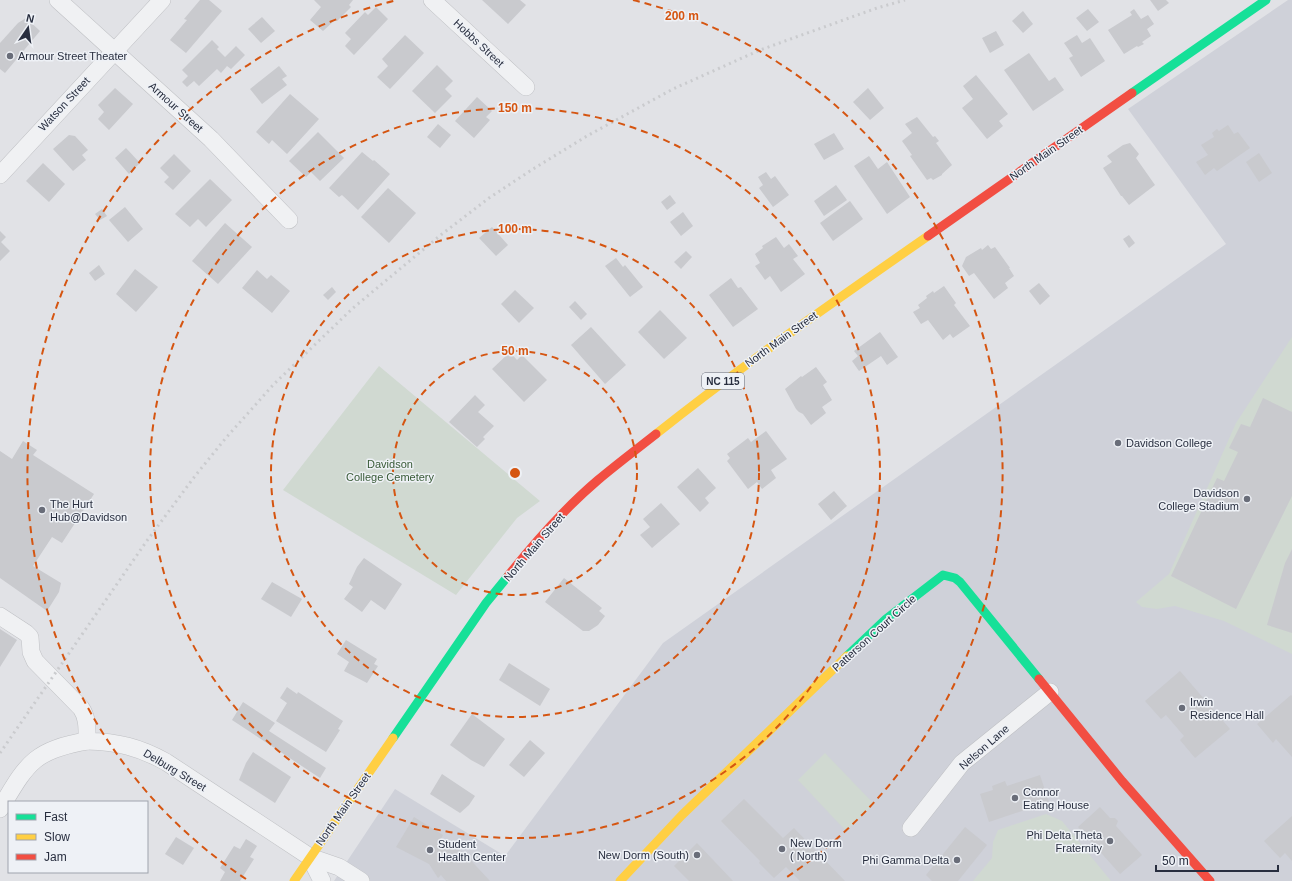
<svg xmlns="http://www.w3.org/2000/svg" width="1292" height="881" font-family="Helvetica,sans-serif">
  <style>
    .built { fill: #cfd1d9 }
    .green { fill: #d0d9d1 }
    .building { fill: #c9cace }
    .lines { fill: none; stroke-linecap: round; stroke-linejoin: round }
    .street-casing { stroke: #bfc0c4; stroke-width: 18 }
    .street { stroke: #f0f1f3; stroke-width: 17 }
    .fast { stroke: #16e098; stroke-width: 9 }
    .slow { stroke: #ffcf43; stroke-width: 9 }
    .jam { stroke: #f24e42; stroke-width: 9 }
    .rail { stroke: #cacbce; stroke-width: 3; stroke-dasharray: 2 4; stroke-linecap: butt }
    .ring { fill: none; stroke: #d55511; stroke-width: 2; stroke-dasharray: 7 5 }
    .poi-dot { fill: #696d79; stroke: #eef1f6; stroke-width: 1.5 }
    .labels { text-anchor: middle; stroke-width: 3; stroke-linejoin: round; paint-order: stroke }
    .shield { fill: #eef1f6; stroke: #636876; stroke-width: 1 }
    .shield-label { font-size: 10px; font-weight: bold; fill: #282e3f }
    .street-label { font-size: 11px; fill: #282e3f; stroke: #eef1f6 }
    .poi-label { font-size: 11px; fill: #282e3f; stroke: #eef1f6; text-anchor: start }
    .park-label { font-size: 11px; fill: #385a36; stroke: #eef1f6 }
    .centre { fill: #d55511; stroke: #eef1f6; stroke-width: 2 }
    .ring-label { font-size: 12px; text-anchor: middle; font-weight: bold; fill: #d55511; stroke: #eef1f6; stroke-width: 3; stroke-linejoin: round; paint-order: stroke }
  </style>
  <rect width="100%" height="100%" fill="#e1e2e6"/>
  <path class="built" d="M1288,0H1292V881H334L395,789L505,856L663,643L1226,244L1128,109Z"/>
  <g class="green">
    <path d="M1292,337V654L1224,621L1175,606L1157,609L1142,607L1136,602L1169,574L1236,423Z"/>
    <path d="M379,366L540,501L517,518L456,595L283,490Z"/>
    <path d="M825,753L874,804L846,831L798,780Z"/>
    <path d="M1046,814L1062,821L1111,881H973L992,858L993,842L998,830Z"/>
  </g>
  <g class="building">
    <path d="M200,0H209L222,11L186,53L170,40L187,20L184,19Z"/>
    <path d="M314,0H353L349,5L351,7L337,21L335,20L323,31L310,20L321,7Z"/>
    <path d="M482,0H520L526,5L508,24Z"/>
    <path d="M1150,0H1166L1169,3L1158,11Z"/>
    <path d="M376,7L388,19L354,55L345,46L351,39L345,33L365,12L368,15Z"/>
    <path d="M1088,9L1099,22L1087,31L1076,18Z"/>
    <path d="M1134,9L1141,19L1148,15L1154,24L1147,29L1151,36L1142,42L1144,44L1138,47L1137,46L1124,54L1108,30L1132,15L1130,12Z"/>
    <path d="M1023,11L1033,24L1023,33L1012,21Z"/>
    <path d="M262,17L275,31L261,43L248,29Z"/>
    <path d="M26,18L40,31L5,73L0,69V43L18,23Z"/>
    <path d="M996,31L1004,45L990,53L982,38Z"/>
    <path d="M405,35L424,53L390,89L377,77L388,66L382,59Z"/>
    <path d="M1077,35L1082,43L1090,38L1105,61L1081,77L1069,58L1073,56L1064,43Z"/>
    <path d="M212,40L219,47L217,49L225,57L236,46L245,55L231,69L227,66L221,73L217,69L199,86L194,81L187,87L182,82L188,76L182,70Z"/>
    <path d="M1029,53L1049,81L1055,77L1064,90L1033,111L1004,70Z"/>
    <path d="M437,65L453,81L445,89L452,96L435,113L412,91Z"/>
    <path d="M279,66L287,76L282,79L287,85L262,104L250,89Z"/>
    <path d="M976,75L1008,114L999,121L1003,126L987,139L962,108L973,99L963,86Z"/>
    <path d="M115,88L133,104L109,130L98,119L104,112L98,105Z"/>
    <path d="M868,88L884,108L870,120L853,102Z"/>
    <path d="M290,94L319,119L287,154L272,140L269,144L256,132Z"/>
    <path d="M477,97L492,111L486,117L490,120L474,138L455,121Z"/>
    <path d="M917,117L933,137L935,136L939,141L936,143L952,165L942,174V175L933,180L931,178L927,180L910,156L912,155L902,141L912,133L905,124Z"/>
    <path d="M438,124L451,135L440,148L427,137Z"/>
    <path d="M1228,125L1234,134L1238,132L1250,148L1217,171L1214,168L1205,175L1196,162L1208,155L1201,145L1214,137L1212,133L1217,129L1219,131Z"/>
    <path d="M318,132L344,158L320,181L311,172L306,177L289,161Z"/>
    <path d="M834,133L844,149L824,160L814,144Z"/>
    <path d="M69,135L75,136L88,150L82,155L86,160L73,171L53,149Z"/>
    <path d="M1130,143L1139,154L1136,158L1155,185L1129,205L1122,196H1121L1103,168L1112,162L1107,156L1123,145Z"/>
    <path d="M126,148L140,163L129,174L115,158Z"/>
    <path d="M362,152L373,161L374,160L390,174L358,210L342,195L339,197L329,188Z"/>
    <path d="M1259,153L1272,173L1259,182L1246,162Z"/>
    <path d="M174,154L191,171L173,190L164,182L169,177L160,168Z"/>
    <path d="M869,156L878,169L887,162L910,197L887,214L854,166Z"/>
    <path d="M43,163L65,184L49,202L26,181Z"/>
    <path d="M766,172L771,179L775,176L789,195L773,207L759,188L763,185L758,177Z"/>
    <path d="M210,179L232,200L206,227L198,219L190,227L175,214Z"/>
    <path d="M836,185L847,200L824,216L814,201Z"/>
    <path d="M388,188L416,213L389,243L361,217Z"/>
    <path d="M670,195L676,203L667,210L661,202Z"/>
    <path d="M850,201L863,219L833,241L820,223Z"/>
    <path d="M125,207L143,229L128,242L109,220Z"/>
    <path d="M102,209L107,216L100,220L95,214Z"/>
    <path d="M683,212L693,226L681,236L670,222Z"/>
    <path d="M225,223L252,247L218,284L192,261Z"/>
    <path d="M492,227L508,245L496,256L479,238Z"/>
    <path d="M0,231L6,237L1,242L10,251L0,261Z"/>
    <path d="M1129,235L1135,243L1129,248L1123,239Z"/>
    <path d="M776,237L784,248L789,244L798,256L793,259L805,274L781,292L770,276L765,280L755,266L760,263L755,254L763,248L762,246Z"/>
    <path d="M988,245L991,249L995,247L1010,268H1009L1014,276L1005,283L1008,288L994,299L974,273L969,276L962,266L966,257L981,248L982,250Z"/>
    <path d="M686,251L692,257L681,269L674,262Z"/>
    <path d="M616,258L623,267L625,265L643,287L630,297L605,266Z"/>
    <path d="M99,265L105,274L95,281L89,273Z"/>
    <path d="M135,269L158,287L136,312L116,294Z"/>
    <path d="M257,270L267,279L271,275L290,291L272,313L242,288Z"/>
    <path d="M731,278L738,288L741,287L758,309L733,327L709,295Z"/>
    <path d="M1039,283L1050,296L1040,305L1029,291Z"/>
    <path d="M944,286L956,303L954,305L970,326L953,338L950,334L943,340L928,320L921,324L913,312L920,308L918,305L927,298L926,296L933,291L934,293Z"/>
    <path d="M332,287L336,292L328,300L323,295Z"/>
    <path d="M515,290L534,308L519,323L501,304Z"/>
    <path d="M575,301L587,314L581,320L569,307Z"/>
    <path d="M660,310L687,338L664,359L638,332Z"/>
    <path d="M591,327L626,365L605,384L571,345Z"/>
    <path d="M880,332L898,357L887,365L881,356L859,371L852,361L858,356L854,351Z"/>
    <path d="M510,352L517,360L522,355L547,380L524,402L492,369Z"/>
    <path d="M816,367L827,382L823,385L832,400L822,407L826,413L811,425L803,414L799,412L796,409L785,389L801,376L802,377Z"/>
    <path d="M475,395L485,405L478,412L494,426L483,437L485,439L477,447L449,422Z"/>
    <path d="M1263,398L1292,412V496L1236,609L1171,576L1217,478L1224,481L1238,452L1229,448L1241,424L1250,427Z"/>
    <path d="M766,431L787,459L771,470L776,478L762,489L757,482L748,489L727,461L730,458L727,454L748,438L751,442Z"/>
    <path d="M23,441L37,450L33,455L94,494L62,543L52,537L33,566L61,583L59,592L47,611L0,578V451L12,459Z"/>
    <path d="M698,468L716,488L705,498L709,503L700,512L677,487Z"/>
    <path d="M834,491L847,506L831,520L818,504Z"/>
    <path d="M661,503L680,524L652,548L640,535L650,527L643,519Z"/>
    <path d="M1292,549V633L1267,625L1285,563Z"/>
    <path d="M364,558L402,584L385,610L371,600L362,612L344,599L353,587L349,584L357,567Z"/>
    <path d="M564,578L602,608L599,611L605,616L598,625L589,631H583L545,602Z"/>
    <path d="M272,582L302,599L291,617L261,599Z"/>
    <path d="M0,629L17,640L0,667Z"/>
    <path d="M346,640L377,659L374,664L378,666L367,683L344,671L349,662L337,654Z"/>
    <path d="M509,663L550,689L540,706L499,680Z"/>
    <path d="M1180,671L1230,729L1195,758L1180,740L1184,736L1166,715L1161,719L1145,701Z"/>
    <path d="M287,687L297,694L298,692L343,721L338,729L340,730L326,752L276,721L287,703L280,698Z"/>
    <path d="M1291,695L1292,696V757L1276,739L1273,743L1257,724Z"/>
    <path d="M243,702L275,723L269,731L326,768L320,778L232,720Z"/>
    <path d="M472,714L505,739L484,767L471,760L450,745Z"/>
    <path d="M530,740L545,753L524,777L509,765Z"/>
    <path d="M253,752L291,777L275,803L239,780L246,763Z"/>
    <path d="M442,774L475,796L469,805L460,813L430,794Z"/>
    <path d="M1040,775L1049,802L989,822L980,794L993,790L992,786L1005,781L1007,786Z"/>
    <path d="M744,799L783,838L794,828L845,881H800L786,867L774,878L759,863L760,861L721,821Z"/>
    <path d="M1100,807L1110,818H1115L1118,821L1116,826L1142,855L1120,874L1078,827Z"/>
    <path d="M1292,816V861L1285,853L1280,858L1264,841Z"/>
    <path d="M414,817L443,835L441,839L464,853L490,881H446L441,875L438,878L429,864L396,847Z"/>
    <path d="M965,827L987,845L958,881H932L926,875Z"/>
    <path d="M176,837L194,848L183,865L165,854Z"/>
    <path d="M246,839L257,846L250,857L254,859L240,881H220L225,872L220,868L234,846L240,849Z"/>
    <path d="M697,843L733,881H689L674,866Z"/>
  </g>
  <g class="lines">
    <g class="street-casing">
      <g id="street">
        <path d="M58,0L211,139L289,220"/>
        <path d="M432,0L526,87"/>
        <path d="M0,175L162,0"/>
        <path d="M0,616L26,633L30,637L31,652L35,661L81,708C88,718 87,730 87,741C118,742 139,747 166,762L310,857L339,867L361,881"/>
        <path d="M0,809C27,764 33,750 87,741"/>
        <path d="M911,828L962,763L1050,692"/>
        <path d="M310,857L322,881"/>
      </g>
    </g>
    <use href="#street" class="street"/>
    <g class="fast">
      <path d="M1132,93L1266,0"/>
      <path d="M847,656L886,619L943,575L955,578L960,582L1039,679"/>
      <path d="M393,738L486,603L508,576"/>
    </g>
    <g class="slow">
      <path d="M656,434C744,364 836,300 928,236"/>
      <path d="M294,881L393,738"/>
      <path d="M620,881L682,815L847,656"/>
    </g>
    <g class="jam">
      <path d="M928,236L1132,93"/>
      <path d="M508,576C535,542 565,508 598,480C617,464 637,449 656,434"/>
      <path d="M1039,679L1122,781L1210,881"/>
    </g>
    <path class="rail" d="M0,753L146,542L195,476L225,439L273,385L353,308L442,234L489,198L533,169L587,136L673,89L760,50L877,8L905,0"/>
  </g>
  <g class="ring">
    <circle cx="515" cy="473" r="122"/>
    <circle cx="515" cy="473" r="244"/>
    <circle cx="515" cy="473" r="365"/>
    <path d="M246 879A487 487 0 0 1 397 0M633 0A487 487 0 0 1 784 879"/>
  </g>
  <g class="poi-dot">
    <circle cx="10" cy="56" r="4"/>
    <circle cx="1118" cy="443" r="4"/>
    <circle cx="1247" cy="499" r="4"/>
    <circle cx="42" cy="510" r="4"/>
    <circle cx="1182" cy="708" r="4"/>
    <circle cx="1015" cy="798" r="4"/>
    <circle cx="1110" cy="841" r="4"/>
    <circle cx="782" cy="849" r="4"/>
    <circle cx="430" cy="850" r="4"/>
    <circle cx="697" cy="855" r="4"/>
    <circle cx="957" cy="860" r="4"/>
  </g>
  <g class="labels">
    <rect class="shield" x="702" y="373" width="42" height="16" rx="3"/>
    <g class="shield-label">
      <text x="723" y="385">NC 115</text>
    </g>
    <g class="street-label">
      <text transform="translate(479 43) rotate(43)" y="4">Hobbs Street</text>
      <text transform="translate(64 104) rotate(-47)" y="4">Watson Street</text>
      <text transform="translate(176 107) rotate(42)" y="4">Armour Street</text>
      <text transform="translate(1046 153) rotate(-35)" y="4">North Main Street</text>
      <text transform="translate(781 339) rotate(-36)" y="4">North Main Street</text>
      <text transform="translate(534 547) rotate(-49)" y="4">North Main Street</text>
      <text transform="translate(874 633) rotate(-42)" y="4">Patterson Court Circle</text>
      <text transform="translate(984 747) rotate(-41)" y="4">Nelson Lane</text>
      <text transform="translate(175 770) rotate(31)" y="4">Delburg Street</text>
      <text transform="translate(343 809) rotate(-55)" y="4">North Main Street</text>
    </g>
    <g class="poi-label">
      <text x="18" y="60">Armour Street Theater</text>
      <text x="1126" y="447">Davidson College</text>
      <text x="1239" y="497" text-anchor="end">Davidson<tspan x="1239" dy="13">College Stadium</tspan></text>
      <text x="50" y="508">The Hurt<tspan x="50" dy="13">Hub@Davidson</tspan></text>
      <text x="1190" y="706">Irwin<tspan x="1190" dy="13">Residence Hall</tspan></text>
      <text x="1023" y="796">Connor<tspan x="1023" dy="13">Eating House</tspan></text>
      <text x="1102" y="839" text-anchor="end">Phi Delta Theta<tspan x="1102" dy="13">Fraternity</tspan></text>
      <text x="790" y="847">New Dorm<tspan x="790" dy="13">( North)</tspan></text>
      <text x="438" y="848">Student<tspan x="438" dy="13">Health Center</tspan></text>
      <text x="689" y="859" text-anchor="end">New Dorm (South)</text>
      <text x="949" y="864" text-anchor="end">Phi Gamma Delta</text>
    </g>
    <g class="park-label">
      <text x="390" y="468">Davidson<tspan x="390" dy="13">College Cemetery</tspan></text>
    </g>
  </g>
  <circle cx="515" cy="473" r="6" class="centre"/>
  <g class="ring-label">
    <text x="682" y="20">200 m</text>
    <text x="515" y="112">150 m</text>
    <text x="515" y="233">100 m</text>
    <text x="515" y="355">50 m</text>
  </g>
  <rect x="8" y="801" width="140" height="72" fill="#eef1f6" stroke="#9fa3ad"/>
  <rect x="16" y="814" width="20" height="6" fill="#16e098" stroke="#9fa3ad"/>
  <text x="44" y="821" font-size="12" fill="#282e3f">Fast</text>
  <rect x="16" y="834" width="20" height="6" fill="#ffcf43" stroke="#9fa3ad"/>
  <text x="44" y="841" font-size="12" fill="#282e3f">Slow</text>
  <rect x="16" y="854" width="20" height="6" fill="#f24e42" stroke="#9fa3ad"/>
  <text x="44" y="861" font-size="12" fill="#282e3f">Jam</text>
  <g transform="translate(28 28) rotate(13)" stroke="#eef1f6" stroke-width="3" paint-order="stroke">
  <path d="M0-3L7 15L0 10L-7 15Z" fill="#282e3f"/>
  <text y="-6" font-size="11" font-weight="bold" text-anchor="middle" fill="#282e3f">N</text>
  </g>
  <path d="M1156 865v6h122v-6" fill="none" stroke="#282e3f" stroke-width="2"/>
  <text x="1162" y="865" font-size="12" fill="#282e3f" stroke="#eef1f6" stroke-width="3" paint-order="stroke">50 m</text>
</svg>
